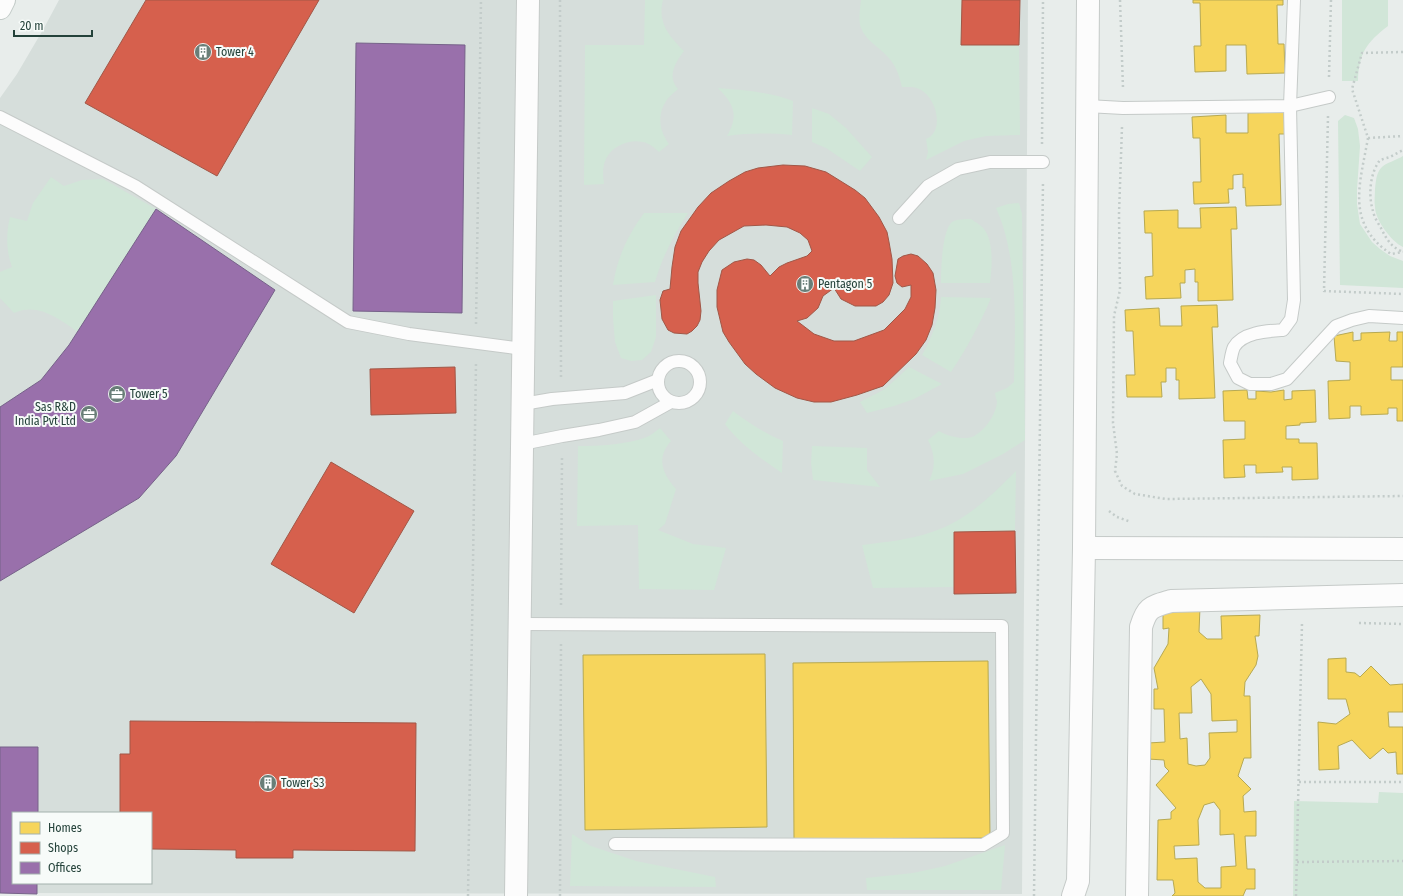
<svg xmlns="http://www.w3.org/2000/svg" width="1403" height="896" font-family="'Fira Sans Condensed',sans-serif">
  <style>
    .built { fill: #d6dedb; fill-rule: evenodd }
    .green { fill: #d1e6d8 }
    .homes { fill: #f6d55c; stroke: #b7a952; fill-rule: evenodd }
    .shops { fill: #d6604d; stroke: #a15747 }
    .offices { fill: #9970ab; stroke: #766289 }
    .lines { fill: none; stroke-linecap: round; stroke-linejoin: round }
    .lane-casing { stroke: #c5cac8; stroke-width: 14 }
    .street-casing { stroke: #c5cac8; stroke-width: 24 }
    .secondary-casing { stroke: #c3cbc8; stroke-width: 24 }
    .path { stroke: #c3ccca; stroke-width: 2.5; stroke-dasharray: 2 3; stroke-linecap: butt }
    .lane { stroke: #fcfcfc; stroke-width: 12 }
    .street { stroke: #fcfcfc; stroke-width: 22 }
    .secondary { stroke: #fcfcfc; stroke-width: 22 }
    .labels { text-anchor: middle; stroke-width: 4; stroke-linejoin: round; paint-order: stroke }
    .poi-label { font-size: 12px; fill: #24423a; stroke: #f7fbf9; text-anchor: start }
  </style>
  <rect width="100%" height="100%" fill="#e8edeb"/>
  <path class="built" d="M59,0H1028L1022,894L0,893V98L17,74L44,28ZM13,813H151V883H13Z"/>
  <g class="green">
    <path d="M645,0H663C657,22 669,36 684,51C675,63 667,76 678,89C674,93 668,97 665,103C657,116 660,132 669,144L659,152C655,148 649,143 643,142C629,139 612,146 606,159C602,167 603,176 604,184L584,185L585,45H644Z"/>
    <path d="M861,0H962V44L1019,45L1020,135L986,136L964,141L926,160L928,152L926,139C928,138 930,137 932,135C943,123 934,97 921,90C915,86 909,87 902,87C899,74 895,63 885,54C877,46 865,39 861,28C858,20 860,9 861,0Z"/>
    <path d="M1342,0H1388V26C1366,43 1359,53 1358,81H1342Z"/>
    <path d="M718,88C744,90 769,92 793,101L792,135C769,133 749,133 727,136C739,115 734,104 718,88Z"/>
    <path d="M812,108L829,114L846,128L872,157L860,171L826,148L812,142Z"/>
    <path d="M1345,115L1354,118L1358,129L1360,146L1357,190V204L1360,224L1372,242L1380,249L1390,256L1403,261V288L1340,285L1338,121Z"/>
    <path d="M1403,156V247C1392,242 1375,220 1375,207C1374,201 1375,195 1375,189C1376,181 1376,174 1381,168C1385,163 1397,160 1403,156Z"/>
    <path d="M51,177L64,186L82,180L103,179L156,209L78,332C59,319 38,302 14,313L0,298V272L12,267C6,251 6,233 10,217L27,221L33,203Z"/>
    <path d="M1019,203L1022,214L1025,440L1003,454L963,474L929,481C936,467 935,454 928,440L939,431C947,436 963,440 972,437C984,432 996,415 997,402C997,400 995,396 995,393L1007,388L1014,382C1015,327 1019,258 996,208L1008,204Z"/>
    <path d="M644,213H688C674,235 662,257 655,282L613,285C617,258 628,235 644,213Z"/>
    <path d="M971,219C975,222 980,224 984,229C994,242 992,267 990,283H941C941,270 942,230 952,222C957,219 965,219 971,219Z"/>
    <path d="M656,295V337L651,352L642,360L631,361L621,358L615,342L613,318V301Z"/>
    <path d="M941,297L991,298C980,324 967,348 951,372L922,355C932,337 940,318 941,297Z"/>
    <path d="M909,367L942,384L914,399L894,406L867,413L860,402L885,389Z"/>
    <path d="M733,411C749,423 764,433 783,441L782,473C761,459 740,444 725,424Z"/>
    <path d="M660,428L671,441C656,458 662,473 676,489L665,524L658,530L693,544L726,548L714,590L639,589L638,525L577,526L578,446C600,446 625,445 647,437C651,435 656,431 660,428Z"/>
    <path d="M812,446L867,448V470L880,487L813,480L811,463Z"/>
    <path d="M1016,471L1015,531L954,532V587L873,588L862,545C885,542 909,540 932,532C966,521 991,496 1016,471Z"/>
    <path d="M1379,792L1403,793V896H1293L1294,801L1378,803Z"/>
    <path d="M572,834L591,846L636,861L715,877L716,887L570,886Z"/>
    <path d="M1005,845L1001,890H867L866,878L913,873L945,866Z"/>
  </g>
  <g class="homes">
    <path d="M1193,0H1283V5H1277L1278,44H1284L1285,73L1247,74L1246,45H1226V71L1195,72L1194,46H1201L1200,3H1193Z"/>
    <path d="M1284,112L1285,134H1279L1281,205L1246,206L1245,187L1243,188V174L1233,175V189H1228L1229,203L1194,204L1193,182H1201L1200,138H1193L1192,117L1226,115V133H1248V113Z"/>
    <path d="M1236,207L1237,229H1231L1233,300L1198,301V282H1195V269L1185,270V283H1180L1181,298L1146,299L1145,277L1153,276L1152,233H1145L1144,211L1178,210V228H1201L1200,208Z"/>
    <path d="M1217,305L1218,327H1212L1215,398L1179,399V380H1176V368H1166V382H1161L1162,397H1127L1126,375H1135L1133,331H1126L1125,310L1159,308L1160,326H1182L1181,306Z"/>
    <path d="M1353,332V341L1361,340V333L1390,332L1389,341H1397V332H1403V367H1391V380H1403V421H1397V408H1388V414L1361,415V406H1350V418L1329,419L1328,381L1350,380V362L1336,361L1334,336Z"/>
    <path d="M1247,390L1248,399H1256V391L1271,392L1284,390V400L1292,399V391L1315,390L1316,422L1300,423V425L1286,426V439H1299V443H1317L1318,479L1292,480V467H1282L1283,472L1256,473V465H1244L1245,477L1224,478L1223,440L1245,439V421H1224L1223,391Z"/>
    <path d="M1200,607L1199,632L1207,639H1222L1221,616L1260,615L1259,636H1255L1258,656L1256,665L1245,682L1244,696H1250L1251,758H1244L1238,776L1251,789L1243,796L1244,812L1256,811V836H1245L1247,869H1255V889H1246L1243,896H1172L1175,893L1173,880H1157L1158,820L1171,819V812L1176,808L1156,785L1169,771L1165,767L1164,760L1148,759V743L1165,742L1164,709H1154V689H1158L1154,668L1168,644L1169,628L1163,629V608ZM1201,679L1211,694L1212,721L1237,720V732L1209,733L1210,758L1205,765L1196,766L1188,764L1187,738L1180,739L1179,713H1192L1191,687ZM1214,802L1220,810V835L1234,834L1236,866L1221,867V888H1205L1198,882L1197,858L1175,859L1174,846L1199,845L1198,820L1204,805Z"/>
    <path d="M765,654L767,827L585,830L583,655Z"/>
    <path d="M1346,658V672L1355,673L1360,677L1371,666L1390,685L1403,684V712H1388L1389,727H1403V774H1397L1396,752L1388,753L1383,748L1370,759L1352,740L1338,746L1339,769L1319,770L1318,722L1336,724L1350,714L1346,699H1328V659Z"/>
    <path d="M988,661L990,838L794,839L793,663Z"/>
  </g>
  <g class="shops">
    <path d="M146,0H319L217,176L85,103Z"/>
    <path d="M962,0H1020L1019,45H961Z"/>
    <path d="M783,165L805,166L826,172L855,190L865,198L879,217L887,232L889,242L892,259L893,283L889,295L883,302L876,306H855L841,299L834,288L823,296L818,308L807,318L797,321L814,334L834,341H854L884,330L905,309L911,297V285L902,287L897,283L895,276L898,259L903,256L911,254L918,256L927,264L933,273L936,290L935,308L932,325L926,340L916,354L883,386L857,395L831,402H814L797,398L775,388L756,374L745,364L729,342L723,332L717,307V290L722,270L734,262L747,259L754,260L761,265L770,276L779,267L787,263L807,256L812,251L808,240L800,233L787,227L766,225L744,226L719,240L709,251L702,262L698,272V283L701,311L700,320L697,326L692,331L687,334L674,333L668,330L662,319L660,300L663,291L670,289L672,267L675,247L681,231L698,207L711,193L729,181L745,172L758,168Z"/>
    <path d="M455,367L456,413L371,415L370,369Z"/>
    <path d="M331,462L414,511L354,613L271,564Z"/>
    <path d="M1015,531L1016,593L954,594V532Z"/>
    <path d="M130,721L416,723L415,851L293,850V858H236V850L151,849V813H120V754H130Z"/>
  </g>
  <g class="offices">
    <path d="M356,43L465,45L462,313L353,311Z"/>
    <path d="M156,209L275,290L176,456L139,498L0,581V407L41,380L69,345Z"/>
    <path d="M0,747H38V813H13V883H37V894L0,893Z"/>
  </g>
  <g class="lines">
    <g class="lane-casing">
      <g id="lane">
        <path d="M1294,0L1290,106L1294,300L1291,319L1283,330C1268,331 1243,332 1234,347C1232,351 1231,358 1230,363L1238,378L1250,384H1271L1287,379L1336,326L1352,320L1369,316L1403,318"/>
        <path d="M1087,106L1123,108L1290,106L1329,97"/>
        <path d="M0,117L135,186L348,322L409,334L523,349"/>
        <path d="M899,218L928,186L958,169L990,162H1043"/>
        <circle cx="679" cy="382" r="21"/>
        <path d="M523,404L552,399L625,393L658,380"/>
        <path d="M522,444L562,436L599,430L635,422L671,402"/>
        <path d="M520,624L1002,626L1003,833L983,845L615,844"/>
      </g>
    </g>
    <g class="street-casing">
      <g id="street">
        <path d="M1084,548L1403,549"/>
        <path d="M516,896L528,0"/>
        <path d="M1073,896L1078,881L1084,548L1088,0"/>
        <path d="M1137,896L1141,627C1147,607 1151,607 1171,601L1403,595"/>
      </g>
    </g>
    <g class="secondary-casing">
      <path id="secondary" d="M0,8L4,0"/>
    </g>
    <g class="path">
      <path d="M560,0L561,379"/>
      <path d="M1120,0L1123,88"/>
      <path d="M1403,52L1362,53L1352,89L1368,138L1403,136"/>
      <path d="M1329,77L1331,0"/>
      <path d="M1328,116L1324,291L1403,294"/>
      <path d="M1122,127L1119,214L1120,290L1114,316L1113,423L1117,454L1115,471L1122,486L1135,494L1166,499L1403,496"/>
      <path d="M1368,138C1360,184 1345,223 1391,254L1403,252"/>
      <path d="M1042,144L1043,0"/>
      <path d="M1401,251C1390,246 1386,238 1381,228C1378,223 1374,217 1373,211C1368,195 1370,173 1380,160L1390,157L1403,150"/>
      <path d="M476,324L481,0"/>
      <path d="M1109,511L1117,517L1131,522"/>
      <path d="M561,605L562,456"/>
      <path d="M1359,623L1403,624"/>
      <path d="M1299,782H1403"/>
      <path d="M1297,862L1403,861"/>
      <path d="M468,896L476,363"/>
      <path d="M560,896L561,644"/>
      <path d="M1034,896L1043,181"/>
      <path d="M1296,896L1302,623"/>
    </g>
    <use href="#lane" class="lane"/>
    <use href="#street" class="street"/>
    <use href="#secondary" class="secondary"/>
  </g>
  <defs>
    <g id="building-disc" transform="scale(0.9)"><circle r="9.5" fill="#697e78" stroke="#f7fbf9"/><path d="M-4-6H4V6H1V3H-1V6H-4ZM-2.5-4.3h1.7v1.8h-1.7ZM.8-4.3h1.7v1.8H.8ZM-2.5-1h1.7V.8h-1.7ZM.8-1h1.7V.8H.8Z" fill="#fff"/></g>
    <g id="office-disc" transform="scale(0.9)"><circle r="9.5" fill="#697e78" stroke="#f7fbf9"/><path d="M-6-3h4V-5.5h4V-3h4V5H-6ZM-1-4.5V-3h2v-1.5ZM-6 0V1H6V0Z" fill="#fff"/></g>
  </defs>
  <g fill-rule="evenodd">
    <use href="#building-disc" x="203" y="52"/>
    <use href="#building-disc" x="805" y="284"/>
    <use href="#office-disc" x="117" y="394"/>
    <use href="#office-disc" x="89" y="414"/>
    <use href="#building-disc" x="268" y="783"/>
  </g>
  <g class="labels">
    <g class="poi-label">
      <text x="216" y="56">Tower 4</text>
      <text x="818" y="288">Pentagon 5</text>
      <text x="130" y="398">Tower 5</text>
      <text x="76" y="411" text-anchor="end">Sas R&amp;D<tspan x="76" dy="14">India Pvt Ltd</tspan></text>
      <text x="281" y="787">Tower S3</text>
    </g>
  </g>
  <rect x="12" y="812" width="140" height="72" fill="#f7fbf9" stroke="#a3b1ad"/>
  <rect x="20" y="822" width="20" height="12" fill="#f6d55c" stroke="#a3b1ad"/>
  <text x="48" y="832" font-size="12" fill="#24423a">Homes</text>
  <rect x="20" y="842" width="20" height="12" fill="#d6604d" stroke="#a3b1ad"/>
  <text x="48" y="852" font-size="12" fill="#24423a">Shops</text>
  <rect x="20" y="862" width="20" height="12" fill="#9970ab" stroke="#a3b1ad"/>
  <text x="48" y="872" font-size="12" fill="#24423a">Offices</text>
  <path d="M14 30v6h78v-6" fill="none" stroke="#24423a" stroke-width="2"/>
  <text x="20" y="30" font-size="12" fill="#24423a" stroke="#f7fbf9" stroke-width="3" paint-order="stroke">20 m</text>
</svg>
